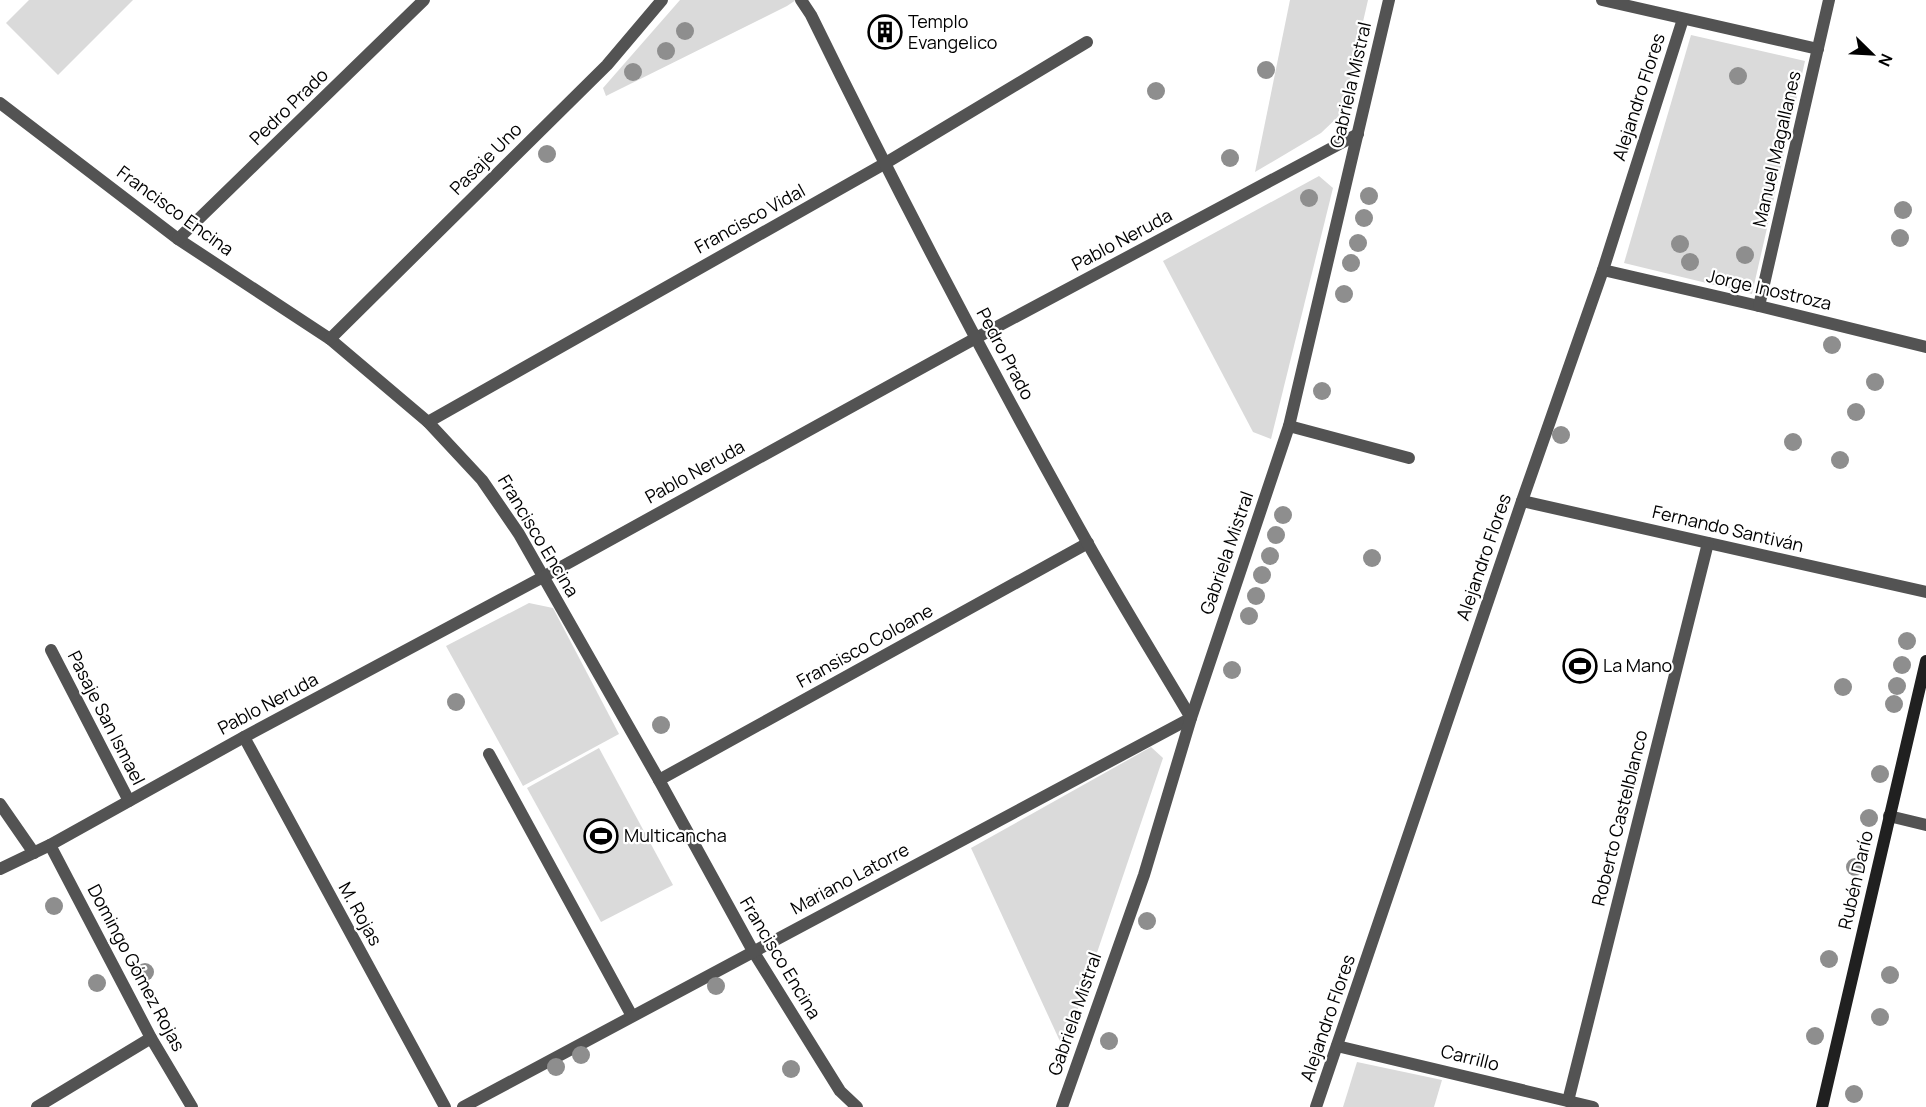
<svg xmlns="http://www.w3.org/2000/svg" width="1926" height="1107" font-family="Manrope,sans-serif">
  <style>
    .green { fill: #dadada }
    .lines { fill: none; stroke-linecap: round; stroke-linejoin: round }
    .lane { stroke: #535353; stroke-width: 12 }
    .street { stroke: #535353; stroke-width: 12 }
    .secondary { stroke: #202020; stroke-width: 12 }
    .tree { fill: #8e8e8e }
    .labels { text-anchor: middle; stroke-width: 4.5; stroke-linejoin: round; paint-order: stroke }
    .poi-label { font-size: 18px; fill: #000; stroke: #fff; text-anchor: start }
    .street-label { font-size: 18px; fill: #000; stroke: #fff }
  </style>
  <rect width="100%" height="100%" fill="#fff"/>
  <g class="green">
    <path d="M29,0H133L58,75L6,23Z"/>
    <path d="M680,0H796L787,6L606,96L603,88Z"/>
    <path d="M1290,0H1368L1342,113L1321,133L1255,172Z"/>
    <path d="M1691,35L1805,61L1752,294L1624,263Z"/>
    <path d="M1319,176L1333,188L1271,439L1253,432L1163,261Z"/>
    <path d="M529,603L553,608L619,734L523,786L446,646Z"/>
    <path d="M1151,747L1163,758L1064,1050L971,848Z"/>
    <path d="M599,748L673,885L601,922L527,788Z"/>
    <path d="M1357,1062L1442,1080L1434,1107H1343Z"/>
  </g>
  <g class="lines">
    <g class="lane">
      <path d="M489,754L632,1016"/>
      <path d="M0,804L34,853"/>
    </g>
    <g class="street">
      <path d="M1602,0L1818,49"/>
      <path d="M0,103L178,239L330,339L428,422L482,480L519,534L659,780L753,951L840,1091L857,1107"/>
      <path d="M178,239L424,0"/>
      <path d="M1603,270L1759,306L1926,347"/>
      <path d="M1759,306L1829,0"/>
      <path d="M330,339L607,65L662,0"/>
      <path d="M428,422L884,164L1087,42"/>
      <path d="M1289,426L1409,458"/>
      <path d="M1522,501L1926,592"/>
      <path d="M51,650L129,801"/>
      <path d="M244,737L445,1107"/>
      <path d="M659,780L1088,543"/>
      <path d="M1889,816L1926,825"/>
      <path d="M50,845L151,1038L192,1107"/>
      <path d="M0,869L50,845L244,737L543,577L976,338L1358,134"/>
      <path d="M1337,1046L1593,1107"/>
      <path d="M1568,1101L1708,543"/>
      <path d="M37,1107L151,1038"/>
      <path d="M463,1107L1191,718C1156,659 1120,601 1087,542C990,369 898,193 811,15L801,0"/>
      <path d="M1062,1107L1144,875L1191,718L1289,426L1389,0"/>
      <path d="M1316,1107L1522,501L1603,270L1683,19"/>
    </g>
    <path class="secondary" d="M1822,1107L1926,661"/>
  </g>
  <g class="tree">
    <circle cx="685" cy="31" r="9"/>
    <circle cx="666" cy="51" r="9"/>
    <circle cx="1266" cy="70" r="9"/>
    <circle cx="633" cy="72" r="9"/>
    <circle cx="1738" cy="76" r="9"/>
    <circle cx="1156" cy="91" r="9"/>
    <circle cx="547" cy="154" r="9"/>
    <circle cx="1230" cy="158" r="9"/>
    <circle cx="1369" cy="196" r="9"/>
    <circle cx="1309" cy="198" r="9"/>
    <circle cx="1903" cy="210" r="9"/>
    <circle cx="1364" cy="218" r="9"/>
    <circle cx="1900" cy="238" r="9"/>
    <circle cx="1358" cy="243" r="9"/>
    <circle cx="1680" cy="244" r="9"/>
    <circle cx="1745" cy="255" r="9"/>
    <circle cx="1690" cy="262" r="9"/>
    <circle cx="1351" cy="263" r="9"/>
    <circle cx="1344" cy="294" r="9"/>
    <circle cx="1832" cy="345" r="9"/>
    <circle cx="1875" cy="382" r="9"/>
    <circle cx="1322" cy="391" r="9"/>
    <circle cx="1856" cy="412" r="9"/>
    <circle cx="1561" cy="435" r="9"/>
    <circle cx="1793" cy="442" r="9"/>
    <circle cx="1840" cy="460" r="9"/>
    <circle cx="1283" cy="515" r="9"/>
    <circle cx="1276" cy="535" r="9"/>
    <circle cx="1270" cy="556" r="9"/>
    <circle cx="1372" cy="558" r="9"/>
    <circle cx="1262" cy="575" r="9"/>
    <circle cx="1256" cy="596" r="9"/>
    <circle cx="1249" cy="616" r="9"/>
    <circle cx="1907" cy="641" r="9"/>
    <circle cx="1902" cy="665" r="9"/>
    <circle cx="1232" cy="670" r="9"/>
    <circle cx="1897" cy="686" r="9"/>
    <circle cx="1843" cy="687" r="9"/>
    <circle cx="456" cy="702" r="9"/>
    <circle cx="1894" cy="704" r="9"/>
    <circle cx="661" cy="725" r="9"/>
    <circle cx="1880" cy="774" r="9"/>
    <circle cx="1869" cy="818" r="9"/>
    <circle cx="1855" cy="867" r="9"/>
    <circle cx="54" cy="906" r="9"/>
    <circle cx="1147" cy="921" r="9"/>
    <circle cx="1829" cy="959" r="9"/>
    <circle cx="145" cy="972" r="9"/>
    <circle cx="1890" cy="975" r="9"/>
    <circle cx="97" cy="983" r="9"/>
    <circle cx="716" cy="986" r="9"/>
    <circle cx="1880" cy="1017" r="9"/>
    <circle cx="1815" cy="1036" r="9"/>
    <circle cx="1109" cy="1041" r="9"/>
    <circle cx="581" cy="1055" r="9"/>
    <circle cx="556" cy="1067" r="9"/>
    <circle cx="791" cy="1069" r="9"/>
    <circle cx="1854" cy="1094" r="9"/>
  </g>
  <defs>
    <g id="building-ring" transform="scale(1.725)"><circle r="9.5" fill="#fff" stroke="#000" stroke-width="1.5"/><path d="M-4-6H4V6H1V3H-1V6H-4ZM-2.5-4.3h1.7v1.8h-1.7ZM.8-4.3h1.7v1.8H.8ZM-2.5-1h1.7V.8h-1.7ZM.8-1h1.7V.8H.8Z" fill="#000"/></g>
    <g id="stadium-ring" transform="scale(1.725)"><circle r="9.5" fill="#fff" stroke="#000" stroke-width="1.5"/><path d="M0-5a6.5 5 0 1 0 0 10a6.5 5 0 1 0 0-10ZM-3.5-1.8h7v3.6h-7Z" fill="#000"/></g>
  </defs>
  <g fill-rule="evenodd">
    <use href="#building-ring" x="885" y="32"/>
    <use href="#stadium-ring" x="1580" y="666"/>
    <use href="#stadium-ring" x="601" y="836"/>
  </g>
  <g class="labels">
    <g class="poi-label">
      <text x="908" y="28">Templo<tspan x="908" dy="21">Evangelico</tspan></text>
      <text x="1603" y="672">La Mano</text>
      <text x="624" y="842">Multicancha</text>
    </g>
    <g class="street-label">
      <text transform="translate(1351 85) rotate(-77)" y="6">Gabriela Mistral</text>
      <text transform="translate(1639 97) rotate(-72)" y="6">Alejandro Flores</text>
      <text transform="translate(289 107) rotate(-44)" y="6">Pedro Prado</text>
      <text transform="translate(1777 149) rotate(-77)" y="6">Manuel Magallanes</text>
      <text transform="translate(486 159) rotate(-45)" y="6">Pasaje Uno</text>
      <text transform="translate(175 211) rotate(36)" y="6">Francisco Encina</text>
      <text transform="translate(750 219) rotate(-29)" y="6">Francisco Vidal</text>
      <text transform="translate(1122 240) rotate(-28)" y="6">Pablo Neruda</text>
      <text transform="translate(1769 290) rotate(13)" y="6">Jorge Inostroza</text>
      <text transform="translate(1005 354) rotate(62)" y="6">Pedro Prado</text>
      <text transform="translate(695 472) rotate(-29)" y="6">Pablo Neruda</text>
      <text transform="translate(1728 529) rotate(13)" y="6">Fernando Santiván</text>
      <text transform="translate(538 536) rotate(59)" y="6">Francisco Encina</text>
      <text transform="translate(1227 553) rotate(-71)" y="6">Gabriela Mistral</text>
      <text transform="translate(1484 557) rotate(-71)" y="6">Alejandro Flores</text>
      <text transform="translate(865 646) rotate(-29)" y="6">Fransisco Coloane</text>
      <text transform="translate(268 704) rotate(-28)" y="6">Pablo Neruda</text>
      <text transform="translate(106 718) rotate(63)" y="6">Pasaje San Ismael</text>
      <text transform="translate(1620 818) rotate(-76)" y="6">Roberto Castelblanco</text>
      <text transform="translate(850 879) rotate(-28)" y="6">Mariano Latorre</text>
      <text transform="translate(1856 880) rotate(-77)" y="6">Rubén Darío</text>
      <text transform="translate(360 914) rotate(61)" y="6">M. Rojas</text>
      <text transform="translate(780 958) rotate(59)" y="6">Francisco Encina</text>
      <text transform="translate(136 968) rotate(62)" y="6">Domingo Gómez Rojas</text>
      <text transform="translate(1075 1014) rotate(-71)" y="6">Gabriela Mistral</text>
      <text transform="translate(1328 1018) rotate(-71)" y="6">Alejandro Flores</text>
      <text transform="translate(1470 1058) rotate(14)" y="6">Carrillo</text>
    </g>
  </g>
  <g transform="translate(1872 54) rotate(114)" stroke="#ffffff" stroke-width="4.5" paint-order="stroke">
  <path d="M0-4.5L10 22L0 15L-10 22Z" fill="#000000"/>
  <text y="-9" font-size="16" font-weight="bold" text-anchor="middle" fill="#000000">N</text>
  </g>
</svg>
